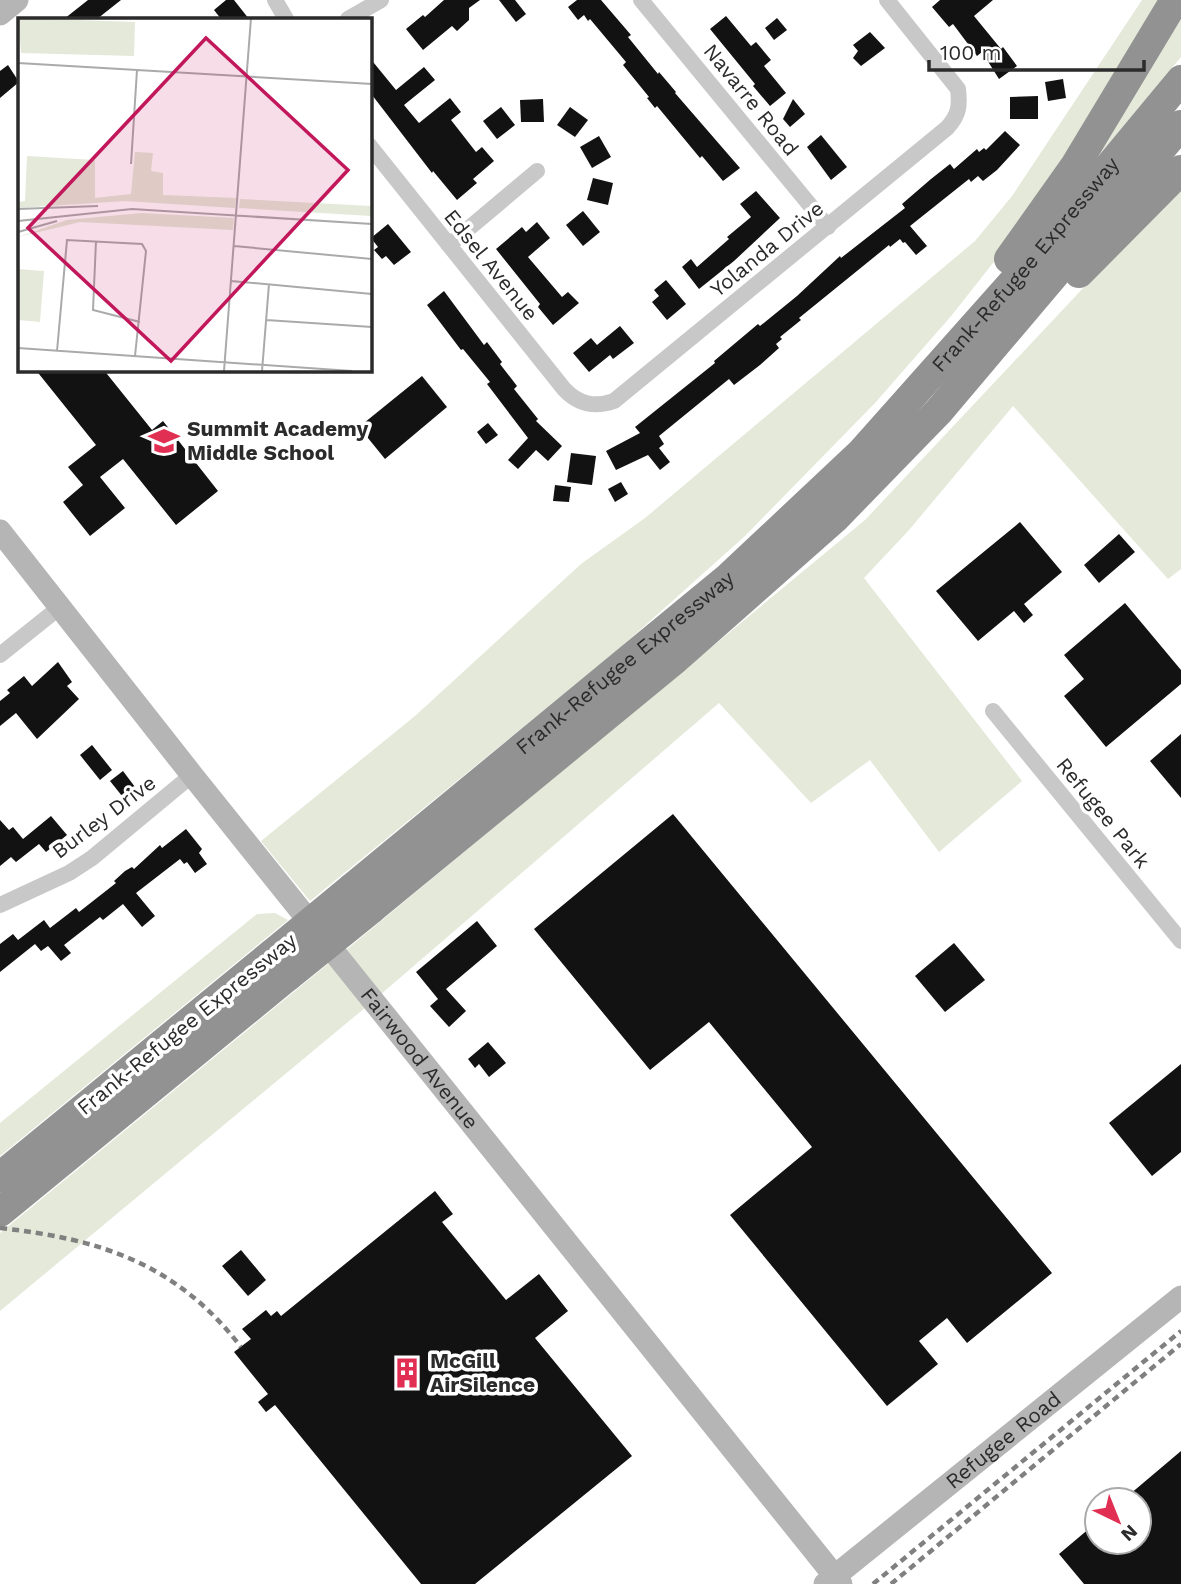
<svg xmlns="http://www.w3.org/2000/svg" width="1181" height="1584" font-family="'Work Sans',sans-serif">
  <style>
    .green { fill: #e4e9d9 }
    .building { fill: #121212 }
    .lines { fill: none; stroke-linecap: round; stroke-linejoin: round }
    .street { stroke: #c8c8c8; stroke-width: 16 }
    .secondary { stroke: #b5b5b5; stroke-width: 23 }
    .highway { stroke: #929292; stroke-width: 30 }
    .rail { stroke: #808080; stroke-width: 4.5; stroke-dasharray: 7 5; stroke-linecap: butt }
    .highway-bridge { stroke: #929292; stroke-width: 30 }
    .labels { text-anchor: middle; stroke-width: 7; stroke-linejoin: round; paint-order: stroke }
    .street-label { font-size: 21px; fill: #2b2b2b; stroke: #fff }
    .poi-label { font-size: 21px; font-weight: bold; fill: #2b2b2b; stroke: #fff; text-anchor: start }
    .inset-road { fill: none; stroke: #aaa; stroke-width: 2 }
    .view { fill: #c2185b; fill-opacity: 0.15; stroke: #c2185b; stroke-width: 3.5 }
    .inset-edge { fill: none; stroke: #2b2b2b; stroke-width: 3.5 }
  </style>
  <rect width="100%" height="100%" fill="#fff"/>
  <g class="green">
    <path d="M1142,0H1163L1045,197L952,315L875,403L745,536L621,647L310,901L261,841L415,716L581,564L645,518L975,241L1012,196Z"/>
    <path d="M1181,8V57L1093,162Z"/>
    <path d="M1181,184V569L1168,579L1013,406L909,530L864,578L1022,781L939,852L870,760L811,803L719,703L380,995L346,950L865,520Z"/>
    <path d="M275,913L288,920L0,1156V1123L257,914Z"/>
    <path d="M329,963L366,1007L0,1311V1233Z"/>
  </g>
  <g class="building">
    <path d="M88,0H121L97,19H64Z"/>
    <path d="M226,0H234L249,19H221L214,10Z"/>
    <path d="M444,0H480L469,8V20L457,31L452,26L423,50L406,29L423,15L425,17Z"/>
    <path d="M499,0H515L526,14L516,22Z"/>
    <path d="M577,0H601L631,35L628,37L658,74L659,72L676,92L675,93L740,168L723,181L702,156L700,158L657,106L655,108L647,98L649,97L623,65L626,62L590,19L588,21L584,15L578,20L568,7Z"/>
    <path d="M940,0H993L974,16L1001,49L1003,47L1017,66L999,79L982,52L977,56L953,24L949,27L932,7Z"/>
    <path d="M726,16L751,46L756,42L771,60L764,66L786,93L770,106L753,86L755,84L710,29Z"/>
    <path d="M777,18L787,30L774,40L765,28Z"/>
    <path d="M870,32L885,48L861,66L853,58L858,51L853,45Z"/>
    <path d="M369,57L396,90L424,67L435,80L404,105L419,123L450,98L461,112L451,120L476,152L482,147L494,161L473,179L477,183L457,200L433,171L432,173L369,91Z"/>
    <path d="M8,65L19,82L0,98V71Z"/>
    <path d="M1063,79L1066,98L1048,101L1045,82Z"/>
    <path d="M1038,96V119H1010V97Z"/>
    <path d="M543,99L544,122H521L520,100Z"/>
    <path d="M793,99L805,114L790,127L783,119Z"/>
    <path d="M501,107L515,125L497,139L483,121Z"/>
    <path d="M570,107L588,120L575,137L557,125Z"/>
    <path d="M1005,131L1020,145L997,170L983,181L978,176L971,182L969,179L910,226L927,246L916,255L905,242L903,243L900,239L890,247L889,245L799,318L801,320L780,337L782,339L776,344L779,348L760,365L734,385L729,379L659,436L664,444L659,448L670,462L660,470L648,455L616,470L606,451L640,433L635,427L715,363L714,361L758,324L760,326L797,296L840,256L841,258L905,208L902,204L931,179L950,164L954,169L977,149L979,152L984,148L986,150Z"/>
    <path d="M821,135L847,167L831,180L807,147Z"/>
    <path d="M599,136L611,157L592,168L580,147Z"/>
    <path d="M593,178L613,183L608,205L587,200Z"/>
    <path d="M756,191L780,218L734,261L699,289L682,267L691,259L697,267L729,239L727,237L751,217L740,204Z"/>
    <path d="M583,211L600,232L583,246L566,225Z"/>
    <path d="M537,222L550,238L528,257L562,297L568,292L579,303L553,325L538,307L540,304L496,249L522,227L526,232Z"/>
    <path d="M388,224L411,252L394,265L386,256L382,259L374,250L378,247L371,238Z"/>
    <path d="M666,280L686,304L667,320L652,302L659,296L654,290Z"/>
    <path d="M444,291L484,345L487,342L502,362L500,364L517,386L514,389L538,419L536,421L562,446L548,461L536,450L518,469L508,460L528,438L487,384L490,382L463,349L461,350L427,305Z"/>
    <path d="M620,326L634,343L613,359L610,355L589,372L573,353L591,338L597,345Z"/>
    <path d="M35,369H103L152,430L163,421L218,491L176,525L123,459L100,477L125,508L90,536L63,502L83,485L68,467L96,445Z"/>
    <path d="M422,376L447,407L385,459L359,427Z"/>
    <path d="M488,423L498,435L486,444L477,432Z"/>
    <path d="M571,453L596,456L592,485L567,482Z"/>
    <path d="M621,482L628,494L615,502L608,489Z"/>
    <path d="M555,485L571,487L569,502L553,501Z"/>
    <path d="M1020,522L1062,572L1024,604L1033,615L1024,623L1014,611L978,641L936,591Z"/>
    <path d="M1119,534L1135,552L1099,583L1084,565Z"/>
    <path d="M1125,603L1181,670V684L1106,747L1064,696L1084,679L1064,655Z"/>
    <path d="M58,662L72,682L67,686L79,699L37,739L16,713L0,726V701L10,693L7,690L24,676L32,686Z"/>
    <path d="M1181,734V798L1150,761Z"/>
    <path d="M92,745L112,770L100,780L80,755Z"/>
    <path d="M123,771L138,791L126,801L110,781Z"/>
    <path d="M673,814L1052,1273L967,1343L947,1318L919,1341L938,1364L887,1406L730,1215L812,1147L709,1022L650,1070L534,929Z"/>
    <path d="M51,816L67,835L46,852L39,844L16,862L11,857L0,866V820L9,830L13,827L23,839Z"/>
    <path d="M186,829L202,849L199,853L207,864L195,873L187,862L184,864L180,859L136,893L155,916L142,927L123,904L103,920L100,917L64,945L71,953L61,961L48,946L41,951L35,944L0,972V944L13,934L18,940L44,920L50,928L76,908L79,912L116,883L114,881L125,871L132,867L134,869L160,845L162,848Z"/>
    <path d="M477,921L497,946L446,989L466,1011L449,1027L430,1006L438,999L416,972Z"/>
    <path d="M954,943L985,980L945,1012L915,976Z"/>
    <path d="M488,1042L506,1063L489,1077L479,1064L475,1068L468,1059Z"/>
    <path d="M1181,1064V1152L1152,1176L1109,1123Z"/>
    <path d="M435,1191L453,1214L442,1222L506,1300L539,1274L568,1311L535,1338L632,1456L475,1584H421L275,1405L266,1412L258,1402L268,1394L234,1352L251,1339L242,1329L266,1310L271,1316L277,1311L281,1316Z"/>
    <path d="M241,1250L266,1280L248,1296L222,1266Z"/>
    <path d="M1181,1451V1584H1084L1059,1554L1097,1522V1542H1139V1500H1123Z"/>
  </g>
  <g class="lines">
    <g class="street">
      <path d="M275,0L286,19"/>
      <path d="M641,0L828,227"/>
      <path d="M348,19L381,0"/>
      <path d="M369,145L564,389C578,404 594,408 614,401L947,128C959,115 960,106 958,89L887,0"/>
      <path d="M449,245L537,171"/>
      <path d="M0,655L60,607"/>
      <path d="M993,711L1181,941"/>
      <path d="M0,905L69,873L92,858L192,775"/>
    </g>
    <g class="secondary">
      <path d="M0,14L17,0"/>
      <path id="s1" d="M0,531L192,775L841,1584"/>
      <path id="s2" d="M825,1584L1181,1297"/>
    </g>
    <g class="highway">
      <path d="M1009,259L1075,166L1175,0"/>
      <path d="M1079,273L1181,170"/>
      <path id="s3" d="M352,888L729,577L861,453L1015,280L1181,80"/>
      <path d="M371,909L673,661L835,518L939,411L1181,125"/>
      <path d="M0,1177L272,954"/>
      <path d="M0,1212L288,976"/>
    </g>
    <g class="rail">
      <path d="M0,1228C101,1239 177,1264 241,1347"/>
      <path d="M873,1584L1181,1331"/>
      <path d="M891,1584L1181,1344"/>
    </g>
    <g class="highway-bridge">
      <path d="M272,954L352,888"/>
      <path d="M288,976L371,909"/>
    </g>
  </g>
  <defs>
    <g id="school-bare" transform="scale(2.415)"><path d="M0-5L7-2L0 1L-7-2ZM-4 1L0 2.5L4 1V4Q0 6-4 4Z" fill="#e12f53" stroke="#fff" stroke-width="2.5" paint-order="stroke"/></g>
    <g id="building-bare" transform="scale(2.415)"><path d="M-4-6H4V6H1V3H-1V6H-4ZM-2.5-4.3h1.7v1.8h-1.7ZM.8-4.3h1.7v1.8H.8ZM-2.5-1h1.7V.8h-1.7ZM.8-1h1.7V.8H.8Z" fill="#e12f53" stroke="#fff" stroke-width="2.5" paint-order="stroke"/></g>
  </defs>
  <g fill-rule="evenodd">
    <use href="#school-bare" x="164" y="441"/>
    <use href="#building-bare" x="407" y="1373"/>
  </g>
  <g class="labels">
    <g class="street-label">
      <text transform="translate(751 100) rotate(51)" y="7">Navarre Road</text>
      <text transform="translate(767 249) rotate(-39)" y="7">Yolanda Drive</text>
      <text dy="7" stroke="none"><textPath href="#s3" startOffset="920">Frank-Refugee Expressway</textPath></text>
      <text transform="translate(491 265) rotate(51)" y="7">Edsel Avenue</text>
      <text dy="7" stroke="none"><textPath href="#s3" startOffset="354">Frank-Refugee Expressway</textPath></text>
      <text transform="translate(1103 813) rotate(51)" y="7">Refugee Park</text>
      <text transform="translate(104 817) rotate(-37)" y="7">Burley Drive</text>
      <text transform="translate(187 1024) rotate(-39)" y="7">Frank-Refugee Expressway</text>
      <text dy="7" stroke="none"><textPath href="#s1" startOffset="674">Fairwood Avenue</textPath></text>
      <text dy="7" stroke="none"><textPath href="#s2" startOffset="229">Refugee Road</textPath></text>
    </g>
    <g class="poi-label">
      <text x="187" y="436">Summit Academy<tspan x="187" dy="24">Middle School</tspan></text>
      <text x="430" y="1368">McGill<tspan x="430" dy="24">AirSilence</tspan></text>
    </g>
  </g>
  <g transform="translate(18 18)">
    <rect width="354" height="354" fill="#fff"/>
    <path d="M0,0L117,4L116,38L3,35ZM117,134L135,135L133,153L145,155V177L218,180L217,190L107,183L0,190V184L7,183L9,138L77,142V180L113,176ZM222,181L353,188V198L221,190ZM123,195L216,200L215,212L62,204L0,219L49,202ZM0,251L26,253L22,304L0,302Z" fill="#e4e9d9"/>
    <path class="inset-road" d="M0,45L354,66M113,146L119,52M0,191L80,188M0,203L114,191L354,206M0,214L39,203M78,223L75,292L122,304M216,228L354,241M213,263L354,276M248,302L354,309M0,330L334,353M39,333L49,222L124,226L128,233L117,338M206,353L233,0M244,353L251,266"/>
    <path class="view" d="M188,20L330,152L153,343L10,210Z"/>
    <rect width="354" height="354" class="inset-edge"/>
  </g>
  <g transform="translate(1118 1521) rotate(137)"><circle r="33" fill="#ffffff" stroke="#aaaaaa" stroke-width="2"/>
  <path d="M0-5L12 26L0 18L-12 26Z" fill="#e12f53"/>
  <text y="-10" font-size="19" font-weight="bold" text-anchor="middle" fill="#2b2b2b">N</text>
  </g>
  <path d="M929 60v10h215v-10" fill="none" stroke="#2b2b2b" stroke-width="3.5"/>
  <text x="940" y="60" font-size="21" fill="#2b2b2b" stroke="#ffffff" stroke-width="5" paint-order="stroke">100 m</text>
</svg>
